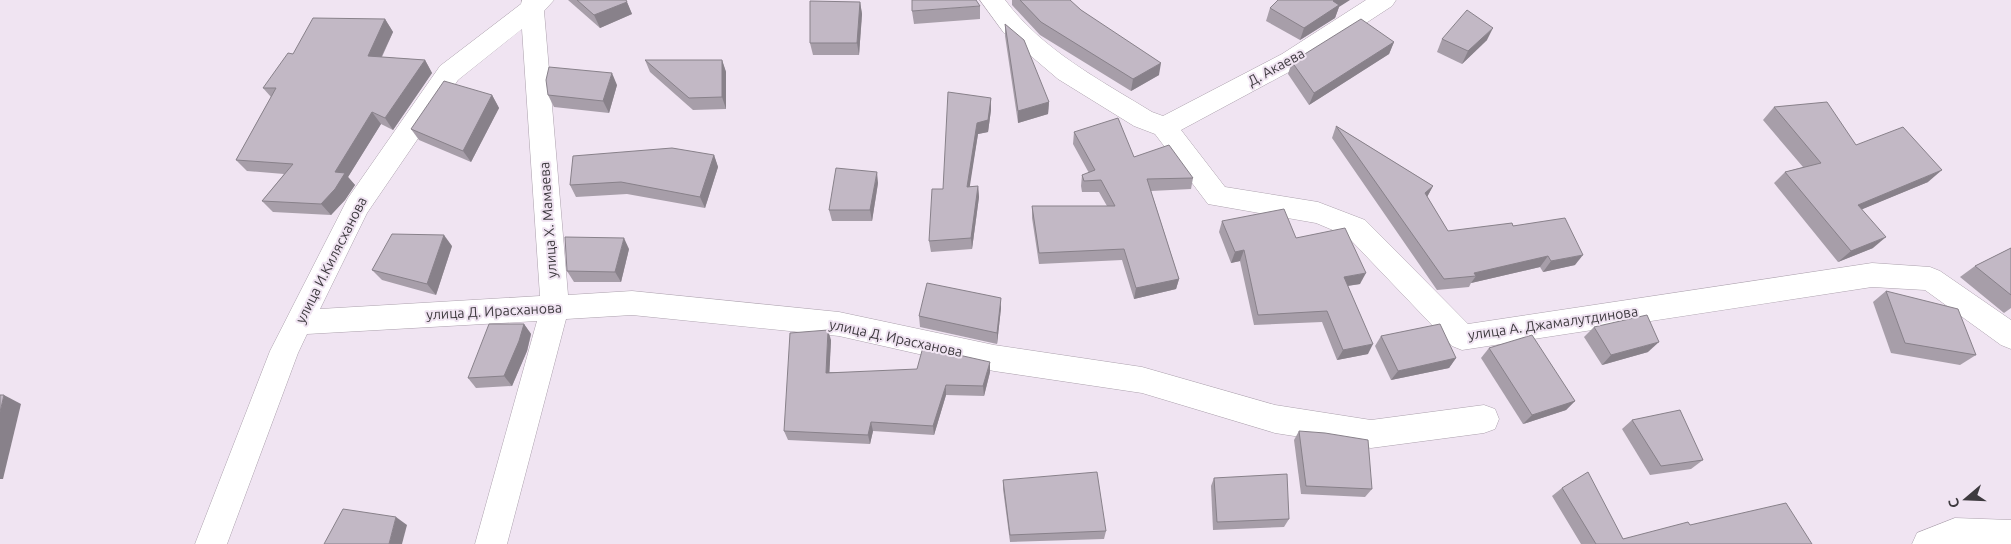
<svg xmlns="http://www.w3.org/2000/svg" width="2011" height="544" font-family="Ubuntu,sans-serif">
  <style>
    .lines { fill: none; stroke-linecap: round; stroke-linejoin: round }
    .street-casing { stroke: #aca1ad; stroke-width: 1 }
    .street { fill: #fff; fill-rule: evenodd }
    .wall { fill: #a79ea9 }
    .shaded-wall { fill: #88818a }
    .building { fill: #c2b8c5; stroke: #88818a }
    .labels { text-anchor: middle; stroke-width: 4; stroke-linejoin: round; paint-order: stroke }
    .street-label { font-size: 14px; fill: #3e3a3f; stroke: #f0e4f2 }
  </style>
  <rect width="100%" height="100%" fill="#f0e4f2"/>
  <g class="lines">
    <g class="street-casing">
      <g id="street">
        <path d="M522,0H554L544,11L568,295L632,291L839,312L994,345L1142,367L1275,405L1371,420L1484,405L1495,409L1499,419L1495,429L1484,433L1371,448L1275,433L1142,393L994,371L839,336L632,315L566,319L507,544H475L537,321L307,334L298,353L227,544H195L270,351L348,198L440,66L521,4ZM522,29L540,296L320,309L367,213L458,80Z"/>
        <path d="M980,0H1005C1042,50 1100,80 1152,112L1163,116L1282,54L1366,0H1396L1392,6L1300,66L1181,130L1225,187L1318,202L1365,220L1468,324L1872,263L1930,267L1940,271L2011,320V349L2001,345L1925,290L1872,287L1462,350L1452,346L1347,236L1316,223L1208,204L1155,134L1134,126L1058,79L1004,33Z"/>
        <path d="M1955,518L2011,520V544H1912L1917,533Z"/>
      </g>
    </g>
    <use href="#street" class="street"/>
  </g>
  <g class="wall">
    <path d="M568,0H626L632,14L600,28Z"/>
    <path d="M1012,0H1020L1081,10L1159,75L1131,91L1040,35L1012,5Z"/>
    <path d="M860,2L862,14L859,55H813L810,43Z"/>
    <path d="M980,6V19L914,24L912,11Z"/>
    <path d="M1339,7L1335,18L1300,40L1266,21L1270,8Z"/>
    <path d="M385,19L393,32L382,57L425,60L432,73L393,130L381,124L348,177L355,185L345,200L331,215L273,212L262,201L284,174L247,171L236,160L271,97L263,88L293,54Z"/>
    <path d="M1005,24L1049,102L1048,114L1018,123L1005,36Z"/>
    <path d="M1442,39L1487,40L1462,64L1437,52Z"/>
    <path d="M1394,42L1389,54L1309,105L1288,74L1292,62Z"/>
    <path d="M645,60H722L726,72V109L693,110L650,72Z"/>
    <path d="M617,85L609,113L554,107L548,95Z"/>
    <path d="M492,95L499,108L471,162L419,140L411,129Z"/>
    <path d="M991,98V110L988,132L978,134L969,187L978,186L979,197L972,249L931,252L929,241L943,189Z"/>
    <path d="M1774,107L1856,145L1928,182L1862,209L1873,248L1838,262L1774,183L1785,172L1803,167L1763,120Z"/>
    <path d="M1336,126L1433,186L1427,197L1448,231L1513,226L1575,265L1543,272L1540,267L1471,283L1469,287L1437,290L1332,138Z"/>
    <path d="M1074,132L1134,157L1193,178L1191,189L1151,191L1179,279L1176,289L1134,299L1122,260L1039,264L1032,218V206H1107L1099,192H1082L1081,186L1082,175L1089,173L1073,144Z"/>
    <path d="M714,155L718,167L705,208L627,194L576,197L570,185Z"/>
    <path d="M878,183L872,221H832L829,210Z"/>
    <path d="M1222,221L1296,238L1360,284L1348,286L1368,354L1337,360L1322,322L1254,325L1240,261L1231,263L1219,232Z"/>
    <path d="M452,246L436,295L382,280L372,270Z"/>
    <path d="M2011,248V308L2004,313L1960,277L1975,266Z"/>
    <path d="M629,249L621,282H574L567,271Z"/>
    <path d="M1886,291L1976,355L1960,365L1891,353L1873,302Z"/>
    <path d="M1001,308L997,344L920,327L919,316Z"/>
    <path d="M524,324L531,334L527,351L512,386L476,388L468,378Z"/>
    <path d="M1594,327L1648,352L1602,365L1584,337Z"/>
    <path d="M1381,336L1456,358L1449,368L1391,380L1375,346Z"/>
    <path d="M831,340L829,372H990L984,396L946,395L934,435L873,431L870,444L788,440L784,431Z"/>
    <path d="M1489,348L1575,401L1566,410L1523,424L1481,358Z"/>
    <path d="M1632,420L1703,460L1691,469L1650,475L1622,429Z"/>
    <path d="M1299,431L1372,489L1365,497L1301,494L1294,440Z"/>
    <path d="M1214,478L1289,519L1284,527L1213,530L1211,486Z"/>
    <path d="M1003,480L1106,531L1104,539L1010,542L1003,489Z"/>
    <path d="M1562,488L1623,539L1690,525L1812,544H1581L1552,496Z"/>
  </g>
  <g class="shaded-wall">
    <path d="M1334,0H1350L1339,7L1335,18L1300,40L1304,28Z"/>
    <path d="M627,2L632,14L600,28L594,15Z"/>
    <path d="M860,2L862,14L859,55L857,43Z"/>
    <path d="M385,19L393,32L376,68L368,56Z"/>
    <path d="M1493,28L1487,40L1462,64L1468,51Z"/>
    <path d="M1394,42L1389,54L1309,105L1314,93Z"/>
    <path d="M425,60L432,73L393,130L385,118Z"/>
    <path d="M722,60L726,72V109L722,97Z"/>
    <path d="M1161,63L1159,75L1131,91L1133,79Z"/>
    <path d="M612,73L617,85L609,113L603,101Z"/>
    <path d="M492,95L499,108L471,162L463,151Z"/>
    <path d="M991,98V110L988,132L978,134L968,198L967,187L977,123Z"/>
    <path d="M1049,102L1048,114L1018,123V111Z"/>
    <path d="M372,112L381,124L348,177L355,185L345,200L331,215L321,204L335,172Z"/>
    <path d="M714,155L718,167L705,208L700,197Z"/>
    <path d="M1942,170L1928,182L1846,216L1858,205Z"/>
    <path d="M877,172L878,183L872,221L870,210Z"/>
    <path d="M978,186L979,197L972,249L971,238Z"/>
    <path d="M1433,186L1427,197L1425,193Z"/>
    <path d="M444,235L452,246L436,295L427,284Z"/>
    <path d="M1886,237L1873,248L1838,262L1851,251Z"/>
    <path d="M624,238L629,249L621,282L615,272Z"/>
    <path d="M1244,250L1240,261L1231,263L1235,252Z"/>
    <path d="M1583,255L1575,265L1543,272L1551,261Z"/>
    <path d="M1548,256L1540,267L1471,283L1476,276L1474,273Z"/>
    <path d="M1366,273L1360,284L1339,287L1344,277Z"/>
    <path d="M1179,279L1176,289L1134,299L1136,288Z"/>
    <path d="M1001,298V308L997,344V333Z"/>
    <path d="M524,324L531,334L527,351L512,386L504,376Z"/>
    <path d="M828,330L831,340L829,382L826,373Z"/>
    <path d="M1659,342L1648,352L1602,365L1611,355Z"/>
    <path d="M1373,344L1368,354L1337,360L1343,350Z"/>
    <path d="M1456,358L1449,368L1391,380L1398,371Z"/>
    <path d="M990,362V372L984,396L983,386Z"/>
    <path d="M946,385V395L934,435L933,426Z"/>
    <path d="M4,395L21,404L3,479H0V412Z"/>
    <path d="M1575,401L1566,410L1523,424L1532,415Z"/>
    <path d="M871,422L873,431L870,444L868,435Z"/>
    <path d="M396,517L407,525L402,544H389Z"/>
  </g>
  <g class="building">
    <path d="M577,0H626L627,2L594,15Z"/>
    <path d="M912,0H976L980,6L912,11Z"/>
    <path d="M1020,0H1070L1081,10L1161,63L1133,79L1041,22Z"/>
    <path d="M1278,0H1334L1333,1L1339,5L1304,28L1270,8Z"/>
    <path d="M810,1L860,2L857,43H810Z"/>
    <path d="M1467,10L1493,28L1468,51L1442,39Z"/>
    <path d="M313,18L385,19L368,56L425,60L385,118L372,112L335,172L345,173L335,189L321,204L262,201L293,164L236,160L276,88H263L288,53L293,54Z"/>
    <path d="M1361,19L1394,42L1314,93L1292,62Z"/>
    <path d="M1005,24L1024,40L1049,102L1018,111Z"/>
    <path d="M645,60H722V97L689,98Z"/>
    <path d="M549,67L612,73L603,101L548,95L546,80Z"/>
    <path d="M444,81L492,95L463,151L411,129Z"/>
    <path d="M948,92L991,98L988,120L977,123L967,187L978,186L971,238L929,241L932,189H943Z"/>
    <path d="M1827,102L1856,145L1903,127L1942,170L1858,205L1886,237L1851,251L1785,172L1821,163L1774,107Z"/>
    <path d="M1118,118L1134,157L1169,145L1193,178L1147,179L1179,279L1136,288L1124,249L1039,253L1032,206H1115L1101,180L1084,181L1082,175L1095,170L1074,132Z"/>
    <path d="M1336,126L1433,186L1425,193L1448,231L1512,223L1513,226L1565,218L1583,255L1551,261L1548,256L1474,273L1476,276L1444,279Z"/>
    <path d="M672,148L714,155L700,197L621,182L570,185L573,156Z"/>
    <path d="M836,168L877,172L870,210H829Z"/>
    <path d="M1284,209L1296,238L1345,228L1366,273L1344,277L1373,344L1343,350L1327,311L1258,315L1244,250L1235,252L1222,221Z"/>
    <path d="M392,234L444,235L427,284L372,270Z"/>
    <path d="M565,237L624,238L615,272L567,271Z"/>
    <path d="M2011,248V295L1975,266Z"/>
    <path d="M927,283L1001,298L997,333L919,316Z"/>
    <path d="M1886,291L1958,309L1976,355L1905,343Z"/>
    <path d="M1647,315L1659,342L1611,355L1594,327Z"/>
    <path d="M489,324H524L519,341L504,376L468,378Z"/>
    <path d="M1440,324L1456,358L1398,371L1381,336Z"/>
    <path d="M828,330L826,373L917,369L923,347L990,362L983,386L946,385L933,426L871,422L868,435L784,431L790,333Z"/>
    <path d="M1532,335L1575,401L1532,415L1489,348Z"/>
    <path d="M0,395H4L0,412Z"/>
    <path d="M1680,410L1703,460L1661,466L1632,420Z"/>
    <path d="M1299,431L1325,433L1368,440L1372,489L1306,486Z"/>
    <path d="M1097,472L1106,531L1010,535L1003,480Z"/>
    <path d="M1588,472L1623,539L1688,522L1690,525L1786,503L1812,544H1596L1562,488Z"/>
    <path d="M1287,474L1289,519L1217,522L1214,478Z"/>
    <path d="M343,509L396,517L389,544H324Z"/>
  </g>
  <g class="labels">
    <g class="street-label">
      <text transform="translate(1276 67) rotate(-29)" y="5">Д. Акаева</text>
      <text transform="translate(548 220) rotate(-94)" y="5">улица Х. Мамаева</text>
      <text transform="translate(331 260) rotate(-63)" y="5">улица И.Килясханова</text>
      <text transform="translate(494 311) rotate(-3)" y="5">улица Д. Ирасханова</text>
      <text transform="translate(1553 323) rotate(-8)" y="5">улица А. Джамалутдинова</text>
      <text transform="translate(896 338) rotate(12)" y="5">улица Д. Ирасханова</text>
    </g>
  </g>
  <g transform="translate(1966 499) rotate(251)" stroke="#f0e4f2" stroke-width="4" paint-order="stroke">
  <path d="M0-4L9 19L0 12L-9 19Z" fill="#3e3a3f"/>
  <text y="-8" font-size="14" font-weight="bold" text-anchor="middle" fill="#3e3a3f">С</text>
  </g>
</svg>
